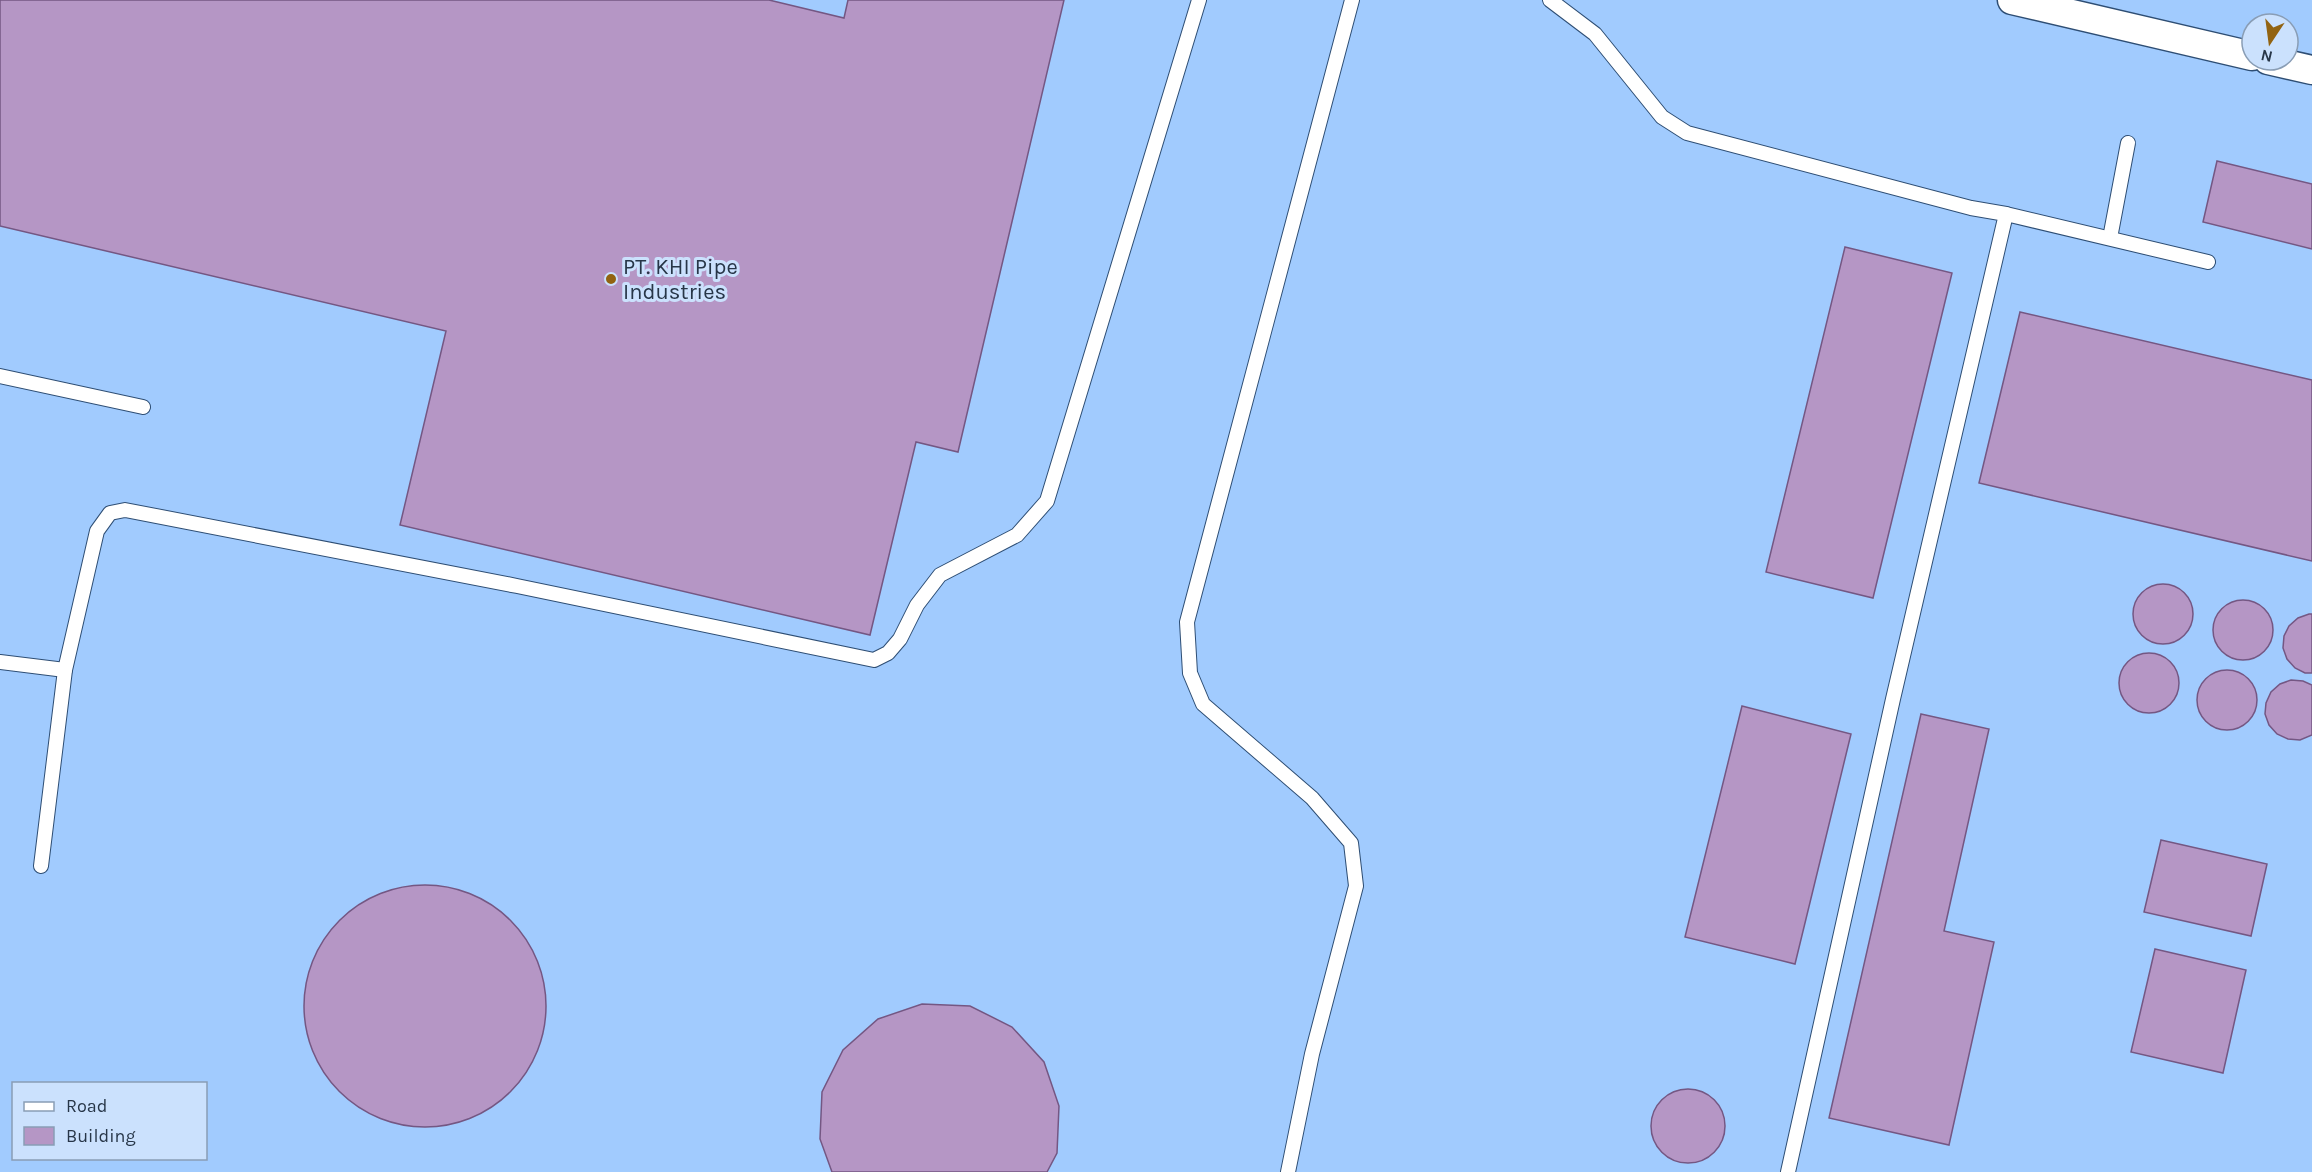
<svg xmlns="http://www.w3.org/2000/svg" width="2312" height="1172" font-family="Karla,sans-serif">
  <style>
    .built { fill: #a1cbfe; fill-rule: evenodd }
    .building { fill: #b596c5; stroke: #745783; stroke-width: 1.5 }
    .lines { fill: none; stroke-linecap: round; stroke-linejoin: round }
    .service-casing { stroke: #2e4e74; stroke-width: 16 }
    .minor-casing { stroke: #2e4e74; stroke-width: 31 }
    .service { stroke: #fff; stroke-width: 14 }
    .minor { stroke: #fff; stroke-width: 28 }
    .poi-dot { fill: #926311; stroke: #cbe1fd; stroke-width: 2 }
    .labels { text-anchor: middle; stroke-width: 6; stroke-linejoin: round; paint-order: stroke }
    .poi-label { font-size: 22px; fill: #273648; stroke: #cbe1fd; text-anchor: start }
  </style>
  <rect width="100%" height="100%" fill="#b8d5fa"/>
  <path class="built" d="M0,0H2312V1172H0ZM2252,24H2288V60H2252ZM14,1084H206V1158H14Z"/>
  <g class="building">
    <path d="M0,0H769L844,18L848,0H1064L958,452L916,442L870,635L400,525L446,331L0,226Z"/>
    <path d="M2217,161L2312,184V249L2203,222Z"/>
    <path d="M1845,247L1952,273L1873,598L1766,572Z"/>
    <path d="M2020,312L2312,380V561L1979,483Z"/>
    <circle cx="2163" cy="614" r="30"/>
    <circle cx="2243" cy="630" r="30"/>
    <path d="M2309,614H2312V673H2305L2295,668L2287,659L2283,648L2284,636L2289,626L2298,618Z"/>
    <circle cx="2149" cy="683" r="30"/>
    <circle cx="2227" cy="700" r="30"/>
    <path d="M2291,680L2303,681L2312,685V735L2300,740L2288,739L2277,734L2269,725L2265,714L2266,703L2271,692L2280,684Z"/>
    <path d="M1742,706L1851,734L1795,964L1685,937Z"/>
    <path d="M1921,714L1989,729L1944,931L1994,942L1949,1145L1829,1118Z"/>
    <path d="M2161,840L2267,864L2251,936L2144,912Z"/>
    <circle cx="425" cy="1006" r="121"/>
    <path d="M2155,949L2246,970L2223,1073L2131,1052Z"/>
    <path d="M922,1004L970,1006L1012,1027L1044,1062L1059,1106L1057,1153L1047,1172H832L820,1139L822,1092L843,1050L878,1019Z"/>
    <circle cx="1688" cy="1126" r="37"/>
  </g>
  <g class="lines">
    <g class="service-casing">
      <g id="service">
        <path d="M1550,0L1595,34L1662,117L1687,133L1971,208L2006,214L1893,699L1788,1172"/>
        <path d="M2006,214L2208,262"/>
        <path d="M2110,238L2128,143"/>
        <path d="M0,376L143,407"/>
        <path d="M0,662L65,670"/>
        <path d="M41,866L65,670L97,531L110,513L125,510L517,586L874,660L888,653L900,639L917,605L940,575L1017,535L1047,501L1199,0"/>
        <path d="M1288,1172L1312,1054L1356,886L1351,843L1312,798L1203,704L1190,673L1187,622L1352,0"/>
      </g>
    </g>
    <g class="minor-casing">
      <g id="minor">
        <path d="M2012,0L2252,56"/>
        <path d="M2268,60L2312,70"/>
      </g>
    </g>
    <use href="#service" class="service"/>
    <use href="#minor" class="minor"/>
  </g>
  <circle class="poi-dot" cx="611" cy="279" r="6"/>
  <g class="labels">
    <g class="poi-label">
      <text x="623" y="274">PT. KHI Pipe<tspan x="623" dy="25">Industries</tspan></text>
    </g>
  </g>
  <rect x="12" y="1082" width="195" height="78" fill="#cbe1fd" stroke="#899db5" stroke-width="1.5"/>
  <rect x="24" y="1102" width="30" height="9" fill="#ffffff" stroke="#899db5" stroke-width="1.5"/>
  <text x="66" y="1112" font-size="18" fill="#273648">Road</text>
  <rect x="24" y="1127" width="30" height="18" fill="#b596c5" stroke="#899db5" stroke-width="1.5"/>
  <text x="66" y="1142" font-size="18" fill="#273648">Building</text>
  <g transform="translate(2270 42) rotate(193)"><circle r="28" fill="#cbe1fd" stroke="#899db5" stroke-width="1.5"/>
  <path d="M0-4.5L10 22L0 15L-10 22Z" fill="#926311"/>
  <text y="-9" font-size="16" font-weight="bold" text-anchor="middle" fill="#273648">N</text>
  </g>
</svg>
